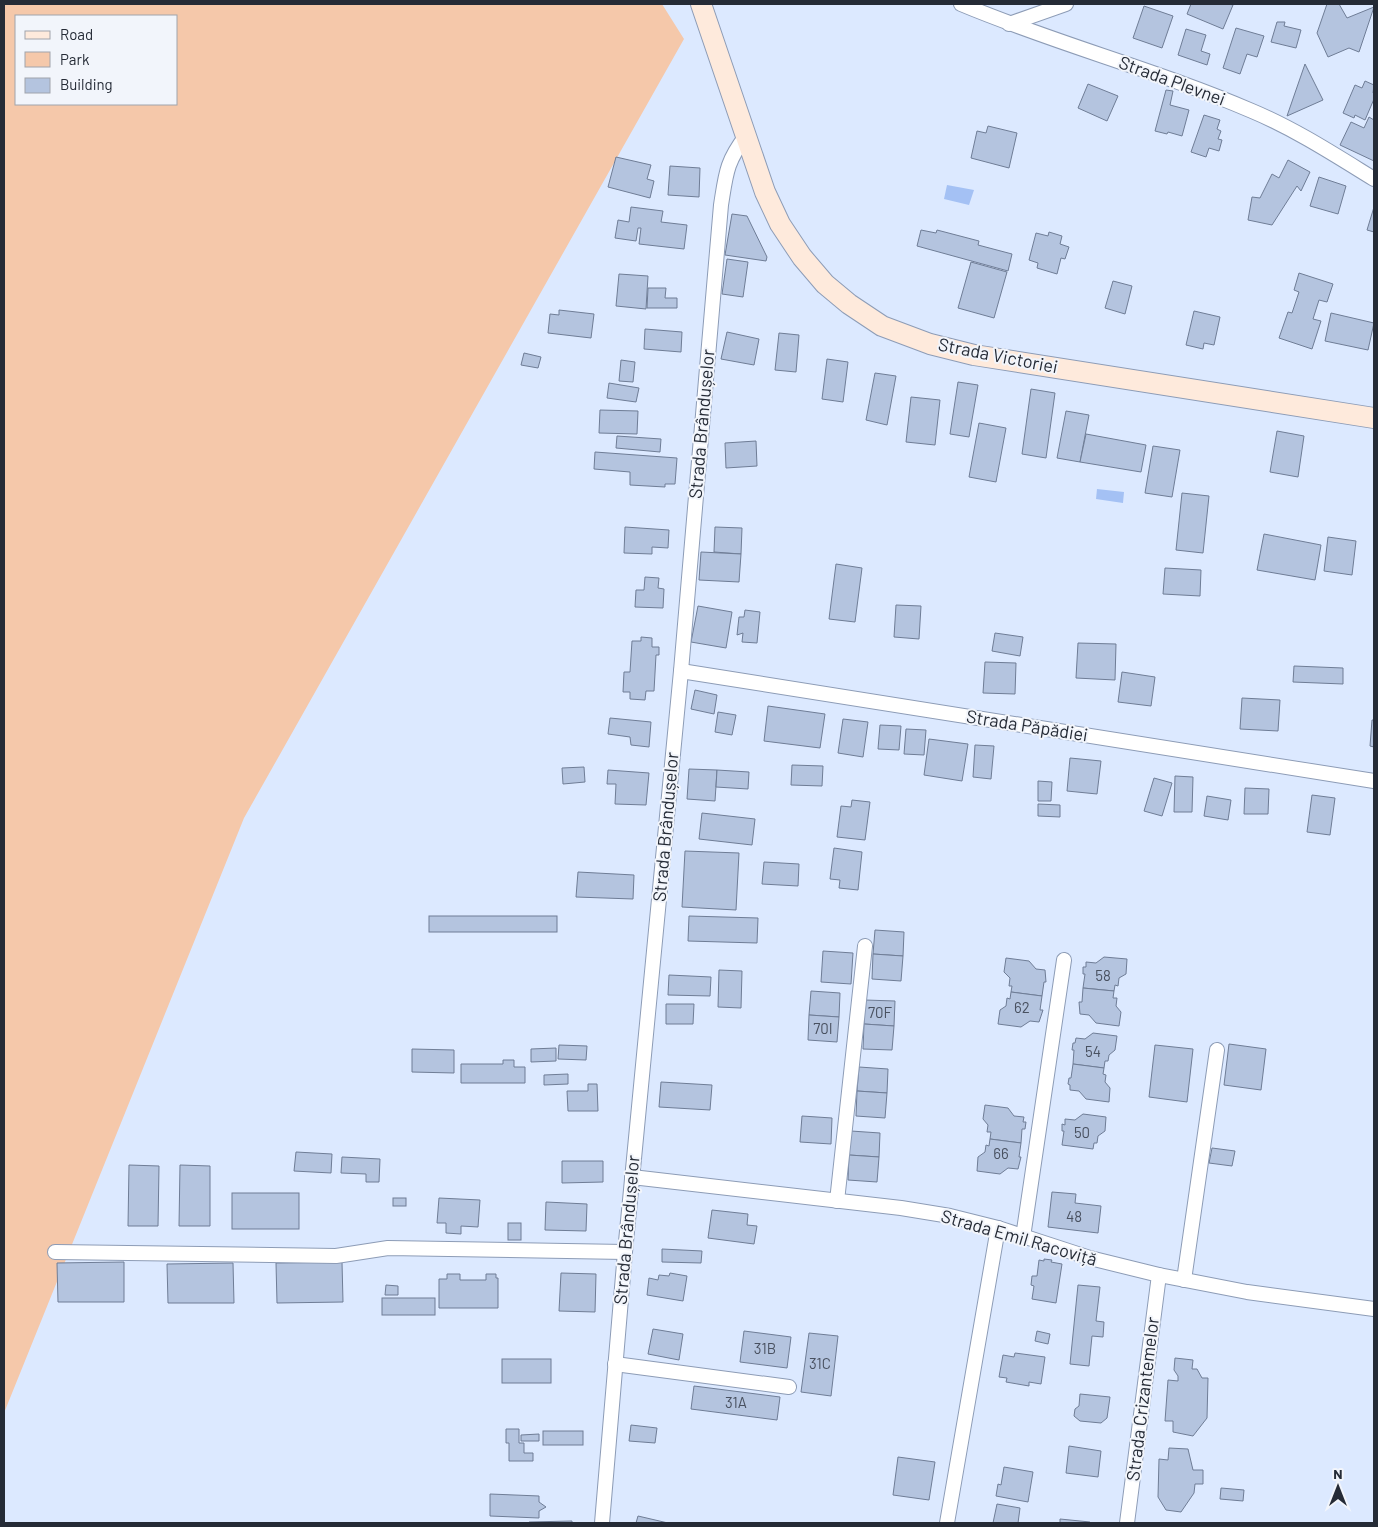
<svg xmlns="http://www.w3.org/2000/svg" width="1378" height="1527" font-family="Barlow,sans-serif">
  <style>
    .green { fill: #f5c8aa; fill-rule: evenodd }
    .water { fill: #a4c1f4 }
    .building { fill: #b4c4df; stroke: #6f7d96 }
    .lines { fill: none; stroke-linecap: round; stroke-linejoin: round }
    .street-casing { stroke: #8d9cb6; stroke-width: 16 }
    .secondary-casing { stroke: #8d9cb6; stroke-width: 22 }
    .street { stroke: #fff; stroke-width: 14 }
    .secondary { stroke: #feeadc; stroke-width: 20 }
    .labels { text-anchor: middle; stroke-width: 4; stroke-linejoin: round; paint-order: stroke }
    .number-label { font-size: 15px; fill: #495160 }
    .street-label { font-size: 18px; fill: #252b36; stroke: #f2f5fb }
  </style>
  <rect width="100%" height="100%" fill="#dce9ff"/>
  <path class="green" d="M4,4H662L684,39L244,818L4,1413ZM16,16H176V104H16Z"/>
  <g class="water">
    <path d="M947,185L974,190L969,205L944,199Z"/>
    <path d="M1097,489L1124,492L1123,503L1096,499Z"/>
  </g>
  <g class="building">
    <path d="M1191,4H1229L1233,5L1223,29L1187,14Z"/>
    <path d="M1327,4H1339L1347,18L1374,7L1359,52L1349,48L1328,57L1317,33Z"/>
    <path d="M1144,6L1173,16L1162,48L1133,38Z"/>
    <path d="M1277,22H1285L1284,26L1301,30L1296,48L1271,42Z"/>
    <path d="M1236,28L1264,36L1257,57L1247,54L1240,74L1223,68Z"/>
    <path d="M1186,29L1206,35L1201,51L1210,54L1207,65L1178,55Z"/>
    <path d="M1305,64L1323,100L1287,116Z"/>
    <path d="M1365,81L1374,85L1373,93H1374V99L1365,120L1355,115L1354,118L1343,113L1355,85L1362,88Z"/>
    <path d="M1088,84L1118,96L1107,121L1078,108Z"/>
    <path d="M1166,90L1173,91L1170,105L1189,110L1182,136L1168,132L1167,134L1155,131Z"/>
    <path d="M1204,115L1220,120L1217,129L1221,131L1218,139L1222,140L1219,151L1209,148L1206,157L1191,152Z"/>
    <path d="M1369,117L1374,120V161L1340,145L1351,122L1364,128Z"/>
    <path d="M988,126L1017,133L1009,168L971,158L977,131L986,133Z"/>
    <path d="M616,157L651,165L647,179L654,181L650,198L608,187Z"/>
    <path d="M1288,160L1310,172L1301,191L1297,186L1272,225L1248,220L1252,197L1260,198L1272,174L1279,178Z"/>
    <path d="M670,166L700,168L699,197L668,195Z"/>
    <path d="M1319,177L1346,186L1338,214L1310,206Z"/>
    <path d="M631,207L663,211L661,222L687,225L684,249L639,244L641,228H638L636,241L615,238L618,220L629,222Z"/>
    <path d="M1374,207V232L1367,230Z"/>
    <path d="M732,214L747,216L767,257L766,261L725,255Z"/>
    <path d="M921,230L936,233L937,230L979,241L978,245L1012,254L1008,271L917,246Z"/>
    <path d="M1049,232L1062,236L1060,244L1069,247L1065,259L1061,258L1057,274L1037,268L1038,263L1029,260L1036,233L1048,236Z"/>
    <path d="M727,259L748,262L743,297L722,294Z"/>
    <path d="M971,262L1007,272L994,318L958,308Z"/>
    <path d="M1299,273L1333,284L1327,302L1319,300L1313,319L1321,321L1312,349L1279,338L1288,312L1292,313L1299,292L1294,290Z"/>
    <path d="M619,274L648,276L646,309L616,306Z"/>
    <path d="M1113,281L1132,286L1125,314L1105,308Z"/>
    <path d="M648,288H666L665,298H677V308H647Z"/>
    <path d="M559,310L594,314L591,338L548,333L550,314L559,315Z"/>
    <path d="M1194,311L1220,317L1214,345L1204,343L1203,349L1186,345Z"/>
    <path d="M1331,313L1374,323L1368,350L1325,341Z"/>
    <path d="M645,329L682,332L681,352L644,349Z"/>
    <path d="M727,332L759,339L754,365L721,359Z"/>
    <path d="M779,333L799,335L796,372L775,370Z"/>
    <path d="M524,353L541,357L538,368L521,365Z"/>
    <path d="M827,359L848,362L843,402L822,399Z"/>
    <path d="M621,360L635,362L633,382L619,381Z"/>
    <path d="M875,373L896,376L887,425L866,420Z"/>
    <path d="M958,382L978,385L969,437L950,434Z"/>
    <path d="M609,383L639,388L636,402L607,398Z"/>
    <path d="M1031,389L1055,393L1046,458L1022,454Z"/>
    <path d="M911,397L940,400L935,445L906,442Z"/>
    <path d="M600,410L638,411L637,434L599,433Z"/>
    <path d="M1066,411L1089,415L1080,462L1057,458Z"/>
    <path d="M979,423L1006,428L996,482L969,477Z"/>
    <path d="M1277,431L1304,436L1298,477L1270,472Z"/>
    <path d="M1086,434L1146,445L1141,472L1080,462Z"/>
    <path d="M617,436L661,439L660,452L616,448Z"/>
    <path d="M756,441L757,466L726,468L725,443Z"/>
    <path d="M1153,446L1180,450L1172,497L1145,493Z"/>
    <path d="M595,452L677,458L675,484H665V487L630,485V472L594,469Z"/>
    <path d="M1182,493L1209,496L1203,553L1176,550Z"/>
    <path d="M625,527L669,530L668,548L652,547V554L624,553Z"/>
    <path d="M715,527L742,528L741,554L714,552Z"/>
    <path d="M1264,534L1321,545L1315,580L1257,570Z"/>
    <path d="M1328,537L1356,541L1352,575L1324,571Z"/>
    <path d="M701,552L741,554L739,582L699,580Z"/>
    <path d="M836,564L862,568L855,622L829,619Z"/>
    <path d="M1165,568L1201,570L1200,596L1163,594Z"/>
    <path d="M645,577L659,578L658,588L664,589L663,608L635,607L636,590H644Z"/>
    <path d="M896,605L921,606L919,639L894,637Z"/>
    <path d="M698,606L732,612L726,648L691,642Z"/>
    <path d="M745,610L760,612L757,643L742,642L743,633L737,635L739,617H744Z"/>
    <path d="M995,633L1023,637L1020,656L992,651Z"/>
    <path d="M641,637L652,638V647H659V655H656L654,691H646L645,700L630,699V692H623L624,672H630L632,641H641Z"/>
    <path d="M1078,643L1116,644L1115,680L1076,678Z"/>
    <path d="M985,662L1016,663L1015,694L983,693Z"/>
    <path d="M1294,666L1343,668V684L1293,682Z"/>
    <path d="M1122,672L1155,677L1151,706L1118,702Z"/>
    <path d="M695,690L717,695L714,714L691,709Z"/>
    <path d="M1242,698L1280,700L1278,731L1240,729Z"/>
    <path d="M768,706L825,714L820,748L764,741Z"/>
    <path d="M718,712L736,715L732,735L715,732Z"/>
    <path d="M610,718L651,722L649,747L631,745L630,737L608,734Z"/>
    <path d="M843,719L868,722L863,757L838,753Z"/>
    <path d="M1372,720H1374V747L1370,746Z"/>
    <path d="M880,725L901,726L899,750L878,749Z"/>
    <path d="M906,729L926,730L924,755L904,754Z"/>
    <path d="M929,739L968,744L962,781L924,775Z"/>
    <path d="M975,745L994,746L991,779L973,777Z"/>
    <path d="M1070,758L1101,761L1097,794L1067,791Z"/>
    <path d="M792,765L823,766L822,786L791,785Z"/>
    <path d="M584,767L585,782L563,784L562,768Z"/>
    <path d="M689,769L717,770L715,801L687,799Z"/>
    <path d="M608,770L649,773L646,805L615,804L616,784H607Z"/>
    <path d="M717,770L749,772L748,789L716,787Z"/>
    <path d="M1175,776L1193,777L1192,812H1174Z"/>
    <path d="M1154,778L1172,783L1162,816L1144,811Z"/>
    <path d="M1038,781L1052,782L1051,801H1038Z"/>
    <path d="M1245,788L1269,789L1268,814H1244Z"/>
    <path d="M1312,795L1335,798L1330,835L1307,832Z"/>
    <path d="M1207,796L1231,800L1228,820L1204,816Z"/>
    <path d="M852,800L870,802L865,840L837,837L841,806L851,807Z"/>
    <path d="M1038,804L1060,805V817L1038,816Z"/>
    <path d="M702,813L755,819L752,845L699,839Z"/>
    <path d="M834,848L862,852L858,890L839,888L840,880L830,879Z"/>
    <path d="M685,851L739,853L736,910L682,907Z"/>
    <path d="M764,862L799,864L798,886L762,884Z"/>
    <path d="M578,872L634,875L633,899L576,897Z"/>
    <rect x="429" y="916" width="128" height="16"/>
    <path d="M689,916L758,918L757,943L688,941Z"/>
    <path d="M875,930L904,932L903,956L873,954Z"/>
    <path d="M823,951L853,953L851,984L821,982Z"/>
    <path d="M873,954L903,956L901,981L872,979Z"/>
    <path d="M1104,957L1127,959L1126,974L1119,978L1118,986L1115,985L1114,991L1083,988L1085,974H1083V967H1086V962L1096,963Z"/>
    <path d="M1006,958L1029,961L1036,969L1045,970L1046,982H1044L1042,996L1011,992L1012,986H1009L1010,978L1004,972Z"/>
    <path d="M719,970L742,971L741,1008L718,1007Z"/>
    <path d="M669,975L711,977L710,996L668,995Z"/>
    <path d="M1083,988L1114,991L1113,998H1117L1116,1006L1121,1012L1119,1026L1096,1023L1089,1015L1080,1014L1079,1002H1082Z"/>
    <path d="M811,991L840,993L839,1017L809,1015Z"/>
    <path d="M1011,992L1042,996L1040,1010H1043L1039,1022L1030,1021L1021,1027L998,1024L1000,1010L1006,1006L1007,998L1010,999Z"/>
    <path d="M865,1000L895,1001L894,1026L864,1024Z"/>
    <path d="M666,1004H694L693,1024H666Z"/>
    <path d="M809,1015L839,1017L837,1042L808,1040Z"/>
    <path d="M864,1024L894,1026L892,1050L863,1049Z"/>
    <path d="M1093,1033L1117,1036L1115,1050L1109,1055L1108,1061H1105L1104,1068L1073,1064L1074,1050H1072L1073,1043H1075L1076,1038L1085,1039Z"/>
    <path d="M1229,1044L1266,1049L1261,1090L1224,1085Z"/>
    <path d="M559,1045L587,1046L586,1060L558,1059Z"/>
    <path d="M1155,1045L1193,1049L1187,1102L1149,1097Z"/>
    <path d="M556,1048V1061L531,1062V1049Z"/>
    <path d="M412,1049L454,1050V1073L412,1072Z"/>
    <path d="M503,1060H514V1067H525V1083H461V1064H503Z"/>
    <path d="M1073,1064L1104,1068L1103,1074L1106,1075L1105,1082L1110,1088L1109,1102L1086,1099L1079,1091L1070,1090V1085L1068,1084L1069,1078H1071Z"/>
    <path d="M859,1067L888,1069L887,1093L857,1091Z"/>
    <path d="M568,1074V1084L544,1085V1075Z"/>
    <path d="M661,1082L712,1085L710,1110L659,1107Z"/>
    <path d="M588,1084H597L598,1111H568L567,1091H588Z"/>
    <path d="M857,1091L887,1093L885,1118L856,1116Z"/>
    <path d="M985,1105L1008,1108L1014,1116L1024,1117L1023,1122H1026L1025,1129H1022L1021,1143L990,1139L991,1132H987L988,1125L983,1119Z"/>
    <path d="M1083,1114L1106,1117L1105,1131L1098,1136L1097,1143H1094L1093,1149L1062,1145L1064,1131H1062V1124L1065,1125V1119L1075,1120Z"/>
    <path d="M802,1116L832,1118L831,1144L800,1142Z"/>
    <path d="M851,1131L880,1133L879,1157L849,1155Z"/>
    <path d="M990,1139L1021,1143L1019,1157H1021L1018,1169L1008,1168L1000,1174L977,1171L978,1157L985,1152L986,1145L989,1146Z"/>
    <path d="M1212,1148L1235,1151L1232,1166L1209,1163Z"/>
    <path d="M296,1152L332,1154L331,1173L294,1171Z"/>
    <path d="M849,1155L879,1157L877,1182L848,1180Z"/>
    <path d="M342,1157L380,1159L379,1182H366V1174L341,1173Z"/>
    <path d="M562,1161H603V1182L562,1183Z"/>
    <path d="M129,1165L159,1166L158,1226H128Z"/>
    <path d="M180,1165L210,1166V1226H179Z"/>
    <path d="M1052,1192L1076,1194L1075,1203L1101,1206L1098,1233L1048,1227Z"/>
    <rect x="232" y="1193" width="67" height="36"/>
    <rect x="393" y="1198" width="13" height="8"/>
    <path d="M439,1198L480,1200L478,1227L461,1226V1234L446,1233V1223H437Z"/>
    <path d="M546,1202L587,1204L586,1231L545,1230Z"/>
    <path d="M712,1210L748,1214L747,1225L757,1226L754,1244L708,1238Z"/>
    <rect x="508" y="1223" width="13" height="17"/>
    <path d="M662,1249L702,1251L701,1263L662,1262Z"/>
    <path d="M1044,1259L1052,1260L1051,1262L1062,1264L1056,1303L1032,1299L1034,1286L1031,1285L1032,1276H1037L1039,1260L1044,1261Z"/>
    <path d="M124,1262V1302H58L57,1263Z"/>
    <path d="M342,1262L343,1302L277,1303L276,1263Z"/>
    <path d="M233,1263L234,1303H168L167,1264Z"/>
    <path d="M561,1273L596,1274L595,1312L559,1311Z"/>
    <path d="M670,1273L687,1276L683,1301L647,1295L649,1278L658,1280L659,1275L669,1276Z"/>
    <path d="M447,1274H460V1280H486V1274H496V1278H498V1308H439V1279H447Z"/>
    <path d="M386,1285L398,1286V1295H385Z"/>
    <path d="M1078,1285L1100,1287L1096,1321L1104,1322L1103,1337L1092,1336L1089,1366L1070,1364Z"/>
    <rect x="382" y="1298" width="53" height="17"/>
    <path d="M653,1329L683,1334L679,1360L648,1354Z"/>
    <path d="M744,1331L791,1337L787,1368L740,1362Z"/>
    <path d="M1037,1331L1050,1334L1048,1344L1035,1341Z"/>
    <path d="M809,1333L838,1336L831,1396L801,1392Z"/>
    <path d="M1015,1353L1045,1357L1041,1384L1029,1382V1386L1006,1382L1007,1378L999,1377L1003,1355L1014,1357Z"/>
    <path d="M1175,1358L1193,1360L1192,1369H1197L1202,1378H1208L1207,1418L1193,1436L1173,1432V1421H1165L1168,1380L1178,1381V1376L1174,1370Z"/>
    <rect x="502" y="1359" width="49" height="24"/>
    <path d="M694,1386L780,1397L777,1420L691,1409Z"/>
    <path d="M1080,1394L1110,1397L1107,1418L1101,1423L1080,1421L1074,1416L1075,1409L1079,1406Z"/>
    <path d="M631,1425L657,1428L655,1443L629,1441Z"/>
    <path d="M506,1429H519V1443H524V1453H533V1461H509V1443H506Z"/>
    <rect x="543" y="1431" width="40" height="14"/>
    <path d="M539,1434V1441H521V1435Z"/>
    <path d="M1069,1446L1101,1451L1098,1477L1066,1473Z"/>
    <path d="M1169,1448L1188,1449L1193,1470H1203V1484H1195L1194,1493L1181,1512L1166,1510L1158,1497L1159,1459L1168,1460Z"/>
    <path d="M898,1457L935,1462L929,1500L893,1495Z"/>
    <path d="M1004,1467L1033,1472L1028,1502L996,1496L998,1484L1001,1485Z"/>
    <path d="M1221,1488L1244,1490L1243,1501L1220,1499Z"/>
    <path d="M490,1494L539,1496V1502L546,1507L539,1511V1518L490,1516Z"/>
    <path d="M997,1504L1020,1508L1018,1523H993Z"/>
    <path d="M638,1516L668,1523H636Z"/>
    <path d="M1060,1519L1090,1522V1523H1060Z"/>
    <path d="M572,1521V1523H529V1522Z"/>
  </g>
  <g class="lines">
    <g class="street-casing">
      <g id="street">
        <path d="M961,4C1056,44 1157,70 1252,111C1295,129 1335,155 1374,179"/>
        <path d="M1009,24L1066,4"/>
        <path d="M681,671L1374,781"/>
        <path d="M632,1177L901,1208L950,1216L998,1228L1090,1258L1159,1275L1247,1292L1374,1309"/>
        <path d="M837,1201L865,946"/>
        <path d="M1023,1237L1064,960"/>
        <path d="M55,1252L336,1256L388,1248L625,1252"/>
        <path d="M1184,1280L1217,1050"/>
        <path d="M615,1364L789,1387"/>
        <path d="M602,1523L625,1252L681,671L721,205C726,174 726,162 746,136"/>
        <path d="M947,1523L998,1228"/>
        <path d="M1127,1523L1159,1275"/>
      </g>
    </g>
    <g class="secondary-casing">
      <path id="secondary" d="M701,4L765,192L780,224L802,257L825,284L849,304L882,326L930,344L974,355L1374,418"/>
    </g>
    <use href="#street" class="street"/>
    <use href="#secondary" class="secondary"/>
  </g>
  <g class="labels">
    <g class="number-label">
      <text x="1103" y="981">58</text>
      <text x="1022" y="1013">62</text>
      <text x="880" y="1018">70F</text>
      <text x="823" y="1034">70I</text>
      <text x="1093" y="1057">54</text>
      <text x="1082" y="1138">50</text>
      <text x="1001" y="1159">66</text>
      <text x="1074" y="1222">48</text>
      <text x="765" y="1354">31B</text>
      <text x="820" y="1369">31C</text>
      <text x="736" y="1408">31A</text>
    </g>
    <g class="street-label">
      <text transform="translate(1172 81) rotate(20)" y="6">Strada Plevnei</text>
      <text transform="translate(998 356) rotate(11)" y="6">Strada Victoriei</text>
      <text transform="translate(702 424) rotate(-85)" y="6">Strada Brândușelor</text>
      <text transform="translate(1027 726) rotate(9)" y="6">Strada Păpădiei</text>
      <text transform="translate(666 827) rotate(-85)" y="6">Strada Brândușelor</text>
      <text transform="translate(627 1230) rotate(-85)" y="6">Strada Brândușelor</text>
      <text transform="translate(1019 1238) rotate(16)" y="6">Strada Emil Racoviță</text>
      <text transform="translate(1143 1399) rotate(-83)" y="6">Strada Crizantemelor</text>
    </g>
  </g>
  <rect width="1378" height="1527" fill="none" stroke="#252b36" stroke-width="10"/>
  <rect x="15" y="15" width="162" height="90" fill="#f2f5fb" stroke="#a0a4ac"/>
  <rect x="25" y="31" width="25" height="8" fill="#feeadc" stroke="#a0a4ac"/>
  <text x="60" y="40" font-size="15" fill="#252b36">Road</text>
  <rect x="25" y="52" width="25" height="15" fill="#f5c8aa" stroke="#a0a4ac"/>
  <text x="60" y="65" font-size="15" fill="#252b36">Park</text>
  <rect x="25" y="78" width="25" height="15" fill="#b4c4df" stroke="#a0a4ac"/>
  <text x="60" y="90" font-size="15" fill="#252b36">Building</text>
  <g transform="translate(1338 1487)" stroke="#f2f5fb" stroke-width="4" paint-order="stroke">
  <path d="M0-4L9 19L0 12L-9 19Z" fill="#252b36"/>
  <text y="-8" font-size="14" font-weight="bold" text-anchor="middle" fill="#252b36">N</text>
  </g>
</svg>
